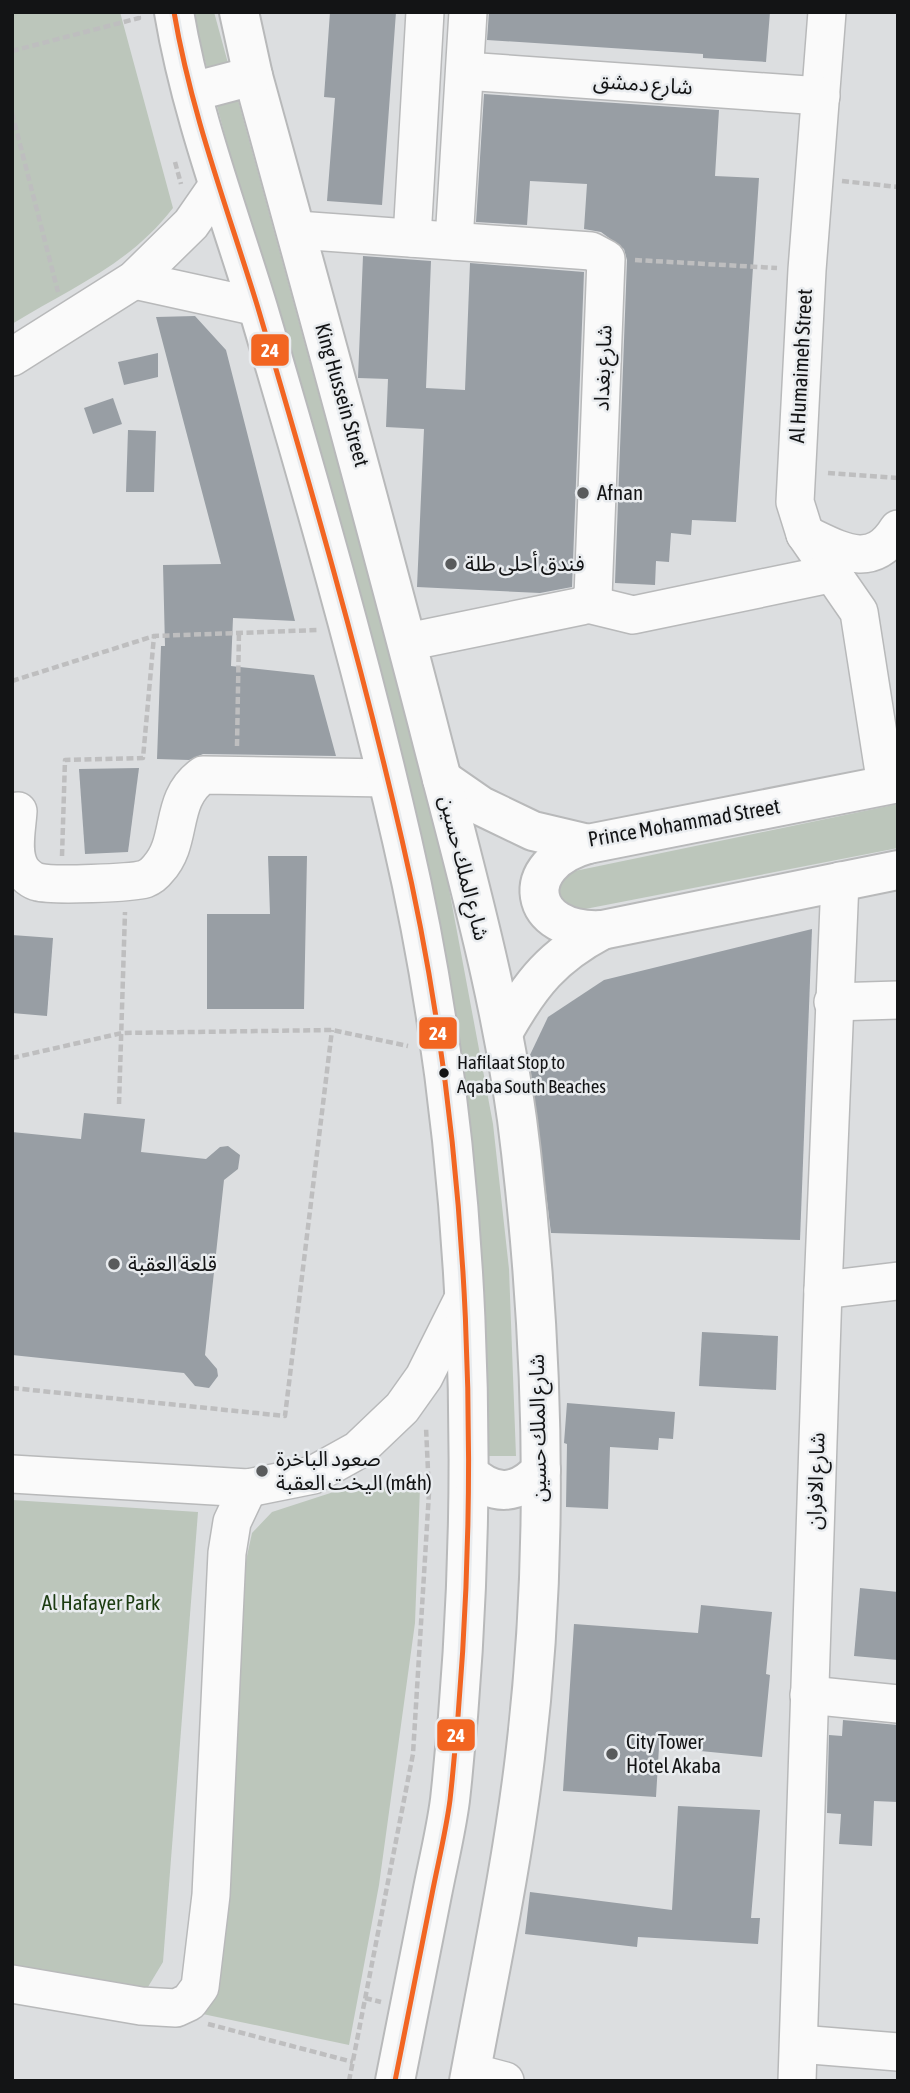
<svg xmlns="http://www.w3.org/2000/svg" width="910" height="2093" font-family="'Asap Condensed','Noto Sans Arabic',sans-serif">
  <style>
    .green { fill: #bcc6bb }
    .building { fill: #989ea4 }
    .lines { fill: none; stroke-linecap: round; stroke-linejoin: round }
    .minor-casing { stroke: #b8b9ba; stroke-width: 40 }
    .major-casing { stroke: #b8b9ba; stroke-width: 42 }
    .highway-casing { stroke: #b8b9ba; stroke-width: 42 }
    .path { stroke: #bebebf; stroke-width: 4.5; stroke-dasharray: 7 3.5; stroke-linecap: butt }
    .minor { stroke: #fafafa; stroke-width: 37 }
    .major { stroke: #fafafa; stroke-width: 38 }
    .highway { stroke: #fafafa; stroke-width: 38 }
    .bus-1-casing { stroke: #e9ecef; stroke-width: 10 }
    .bus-1 { stroke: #f26522; stroke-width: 5 }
    .poi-dot { fill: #595b5c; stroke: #e9ecef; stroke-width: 2.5 }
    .bus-dot { fill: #131415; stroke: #e9ecef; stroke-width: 2.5 }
    .labels { text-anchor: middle; stroke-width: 5; stroke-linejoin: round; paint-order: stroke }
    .bus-label { font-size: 19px; fill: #131415; stroke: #e9ecef; text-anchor: start }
    .street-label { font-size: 21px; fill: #131415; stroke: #e9ecef }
    .poi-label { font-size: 21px; fill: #131415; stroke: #e9ecef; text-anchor: start }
    .park-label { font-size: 21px; fill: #1b3b10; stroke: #e9ecef }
    .line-badge { stroke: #e9ecef; stroke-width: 2.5 }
    .badge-label { font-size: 19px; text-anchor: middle; font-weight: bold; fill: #fff }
  </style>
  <rect width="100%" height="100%" fill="#dcdee0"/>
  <g class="green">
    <path d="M12,12H120L173,208C129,265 72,287 12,324Z"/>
    <path d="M192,12H214L438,830L493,1124L509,1269L516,1456H480L467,1140L241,196Z"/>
    <path d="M898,804V848L580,910L558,907L554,882L570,872Z"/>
    <path d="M352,1486L420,1487L415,1623L379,1885L349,2045L198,2013L222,1925L245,1565L252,1533L272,1512Z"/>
    <path d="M12,1500L198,1512L163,1962L148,1987L134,1990L12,1971Z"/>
  </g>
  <g class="building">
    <path d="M330,12H396L382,205L327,201L335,98L324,97Z"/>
    <path d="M489,12H770L766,62L703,58V54L487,40Z"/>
    <path d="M484,94L719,110L715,176L759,178L736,522L692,520L691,535L671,533L669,562L656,561L655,585L615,583L627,260L624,249L601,232L584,229L587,184L530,181L527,225L476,222Z"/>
    <path d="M363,256L431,261L426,388L465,390L470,263L584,272L572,587L540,593L417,587L424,429L386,427L388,379L358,378Z"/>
    <path d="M195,316L226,350L295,621L233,618L231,666L314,675L336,756L203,754L189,760L157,759L161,646H165L163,565L221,564L156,317Z"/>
    <path d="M158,353V377L124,385L118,362Z"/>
    <path d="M113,398L122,424L93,434L84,408Z"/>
    <path d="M128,430L156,431L154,492H126Z"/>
    <path d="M139,768L128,852L85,854L79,769Z"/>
    <path d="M268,856H307L304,1009H207V914H270Z"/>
    <path d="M812,929L800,1240L551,1233L529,1057L548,1017L604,980Z"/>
    <path d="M12,935L53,938L47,1016L12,1013Z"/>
    <path d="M84,1113L145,1119L141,1152L206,1159L220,1147L228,1146L240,1155L238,1169L224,1180L205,1355L217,1369L218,1376L209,1388L195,1386L184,1373L12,1355V1132L81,1139Z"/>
    <path d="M702,1332L778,1336L776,1390L699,1386Z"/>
    <path d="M567,1403L675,1412L673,1439L659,1438L658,1450L610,1447L608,1509L566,1507L567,1444L564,1443Z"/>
    <path d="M860,1588L898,1592V1660L854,1656Z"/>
    <path d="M701,1605L772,1612L766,1674L770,1675L762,1757L659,1747L656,1797L563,1791L574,1624L698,1633Z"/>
    <path d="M843,1720L898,1725V1802L874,1801L872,1846L839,1844L841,1814L827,1813L829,1735L842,1736Z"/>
    <path d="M678,1806L760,1810L751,1918H760L758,1944L638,1937L637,1947L525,1934L530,1892L672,1910Z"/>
  </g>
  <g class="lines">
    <g class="minor-casing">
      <g id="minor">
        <path d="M827,12L807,270L795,502L805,534L859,612L886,785"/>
        <path d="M465,71L821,96"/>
        <path d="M297,230L591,251L606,259L593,597L582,606L407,642"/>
        <path d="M412,238L425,12"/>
        <path d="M454,241L468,12"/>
        <path d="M134,280L257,307"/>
        <path d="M12,357L134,280L191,224L218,185"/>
        <path d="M805,534C841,551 872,571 898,529"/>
        <path d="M588,604L633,615L830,574"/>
        <path d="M18,811C17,829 11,853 21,869C24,874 32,881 38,882C52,886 132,883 145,879C150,877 155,873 158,869C184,841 168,800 203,775L386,778"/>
        <path d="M833,1002L898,1000"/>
        <path d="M823,1290L898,1281"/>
        <path d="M12,1474L248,1488L313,1475L358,1450L402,1408L424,1377L463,1299"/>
        <path d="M809,1695L898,1704"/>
        <path d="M12,1984L141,2006L176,2008L189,2002L200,1987L211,1895L227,1553L232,1522L248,1488"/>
        <path d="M799,2044L898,2052"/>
        <path d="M471,2072L505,2081"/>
        <path d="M797,2081L823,1290L840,881"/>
      </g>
    </g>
    <g class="major-casing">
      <g id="major">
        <path d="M442,779L481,806L533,831L588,844L898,783"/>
        <path d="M588,844C516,864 527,934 602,930"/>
        <path d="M504,1031C531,983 553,956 602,930L898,870"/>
      </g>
    </g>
    <g class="highway-casing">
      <g id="highway">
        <path d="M174,12C191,113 228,210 258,308C310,484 361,661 402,840C473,1146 484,1488 450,1800C446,1831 438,1863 432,1894C420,1956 408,2018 395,2081"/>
        <path d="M239,12L253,76C312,291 371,505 427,721C463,863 505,1005 521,1152C544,1351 549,1557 525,1757C512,1866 489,1973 469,2081"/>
        <path d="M192,92L253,76"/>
        <path d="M469,1473C494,1497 518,1495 541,1470"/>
      </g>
    </g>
    <g class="path">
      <path d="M12,51L139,18L138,12"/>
      <path d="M12,113L58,292"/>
      <path d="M175,162L181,184"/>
      <path d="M842,181L898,187"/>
      <path d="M635,260L777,268"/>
      <path d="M828,473L898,478"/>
      <path d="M12,681L154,636L319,630"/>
      <path d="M237,746L239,631"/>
      <path d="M62,856L65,760L143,758L154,636"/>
      <path d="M12,1058L122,1033L332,1030L408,1046"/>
      <path d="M119,1104L125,912"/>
      <path d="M12,1388L285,1416L332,1030"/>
      <path d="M365,1998L381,2002"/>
      <path d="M208,2024L353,2062"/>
      <path d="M349,2081L413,1754L429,1493L426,1427"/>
    </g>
    <use href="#minor" class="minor"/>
    <use href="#major" class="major"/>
    <use href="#highway" class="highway"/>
    <g class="bus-1-casing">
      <path id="bus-1" d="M174,12C191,113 228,210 258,308C310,484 361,661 402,840C473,1146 484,1488 450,1800C446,1831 438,1863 432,1894C420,1956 408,2018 395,2081"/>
    </g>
    <use href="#bus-1" class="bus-1"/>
  </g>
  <g class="poi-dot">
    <circle cx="583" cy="493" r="7"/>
    <circle cx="451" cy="564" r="7"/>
    <circle cx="114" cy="1264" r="7"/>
    <circle cx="262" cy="1471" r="7"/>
    <circle cx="612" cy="1754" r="7"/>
  </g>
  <circle class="bus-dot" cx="444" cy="1073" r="6"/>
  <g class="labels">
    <g class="bus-label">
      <text x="457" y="1069">Hafilaat Stop to<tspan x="457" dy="24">Aqaba South Beaches</tspan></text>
    </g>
    <g class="street-label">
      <text transform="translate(643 84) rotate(4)" y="7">شارع دمشق</text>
      <text transform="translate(801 366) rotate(-87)" y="7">Al Humaimeh Street</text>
      <text transform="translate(603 368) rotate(-88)" y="7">شارع بغداد</text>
      <text transform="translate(342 395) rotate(74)" y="7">King Hussein Street</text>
      <text transform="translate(684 823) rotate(-10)" y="7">Prince Mohammad Street</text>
      <text transform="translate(464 868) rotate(76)" y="7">شارع الملك حسين</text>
      <text transform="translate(538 1428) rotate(-91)" y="7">شارع الملك حسين</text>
      <text transform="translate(816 1481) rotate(-88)" y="7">شارع الافران</text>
    </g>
    <g class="poi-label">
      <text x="597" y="500">Afnan</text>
      <text x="465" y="571">فندق أحلى طلة</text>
      <text x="128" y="1271">قلعة العقبة</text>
      <text x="276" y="1466">صعود الباخرة<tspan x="276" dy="24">اليخت العقبة (m&amp;h)</tspan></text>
      <text x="626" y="1749">City Tower<tspan x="626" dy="24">Hotel Akaba</tspan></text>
    </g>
    <g class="park-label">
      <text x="101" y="1610">Al Hafayer Park</text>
    </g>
  </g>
  <g class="line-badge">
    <rect x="250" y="333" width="40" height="34" rx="7" fill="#f26522"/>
    <rect x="418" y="1016" width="40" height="34" rx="7" fill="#f26522"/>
    <rect x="436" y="1718" width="40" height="34" rx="7" fill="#f26522"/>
  </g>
  <g class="badge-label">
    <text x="270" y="357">24</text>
    <text x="438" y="1040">24</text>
    <text x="456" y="1742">24</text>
  </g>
  <rect width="910" height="2093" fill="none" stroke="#131415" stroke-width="28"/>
</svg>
